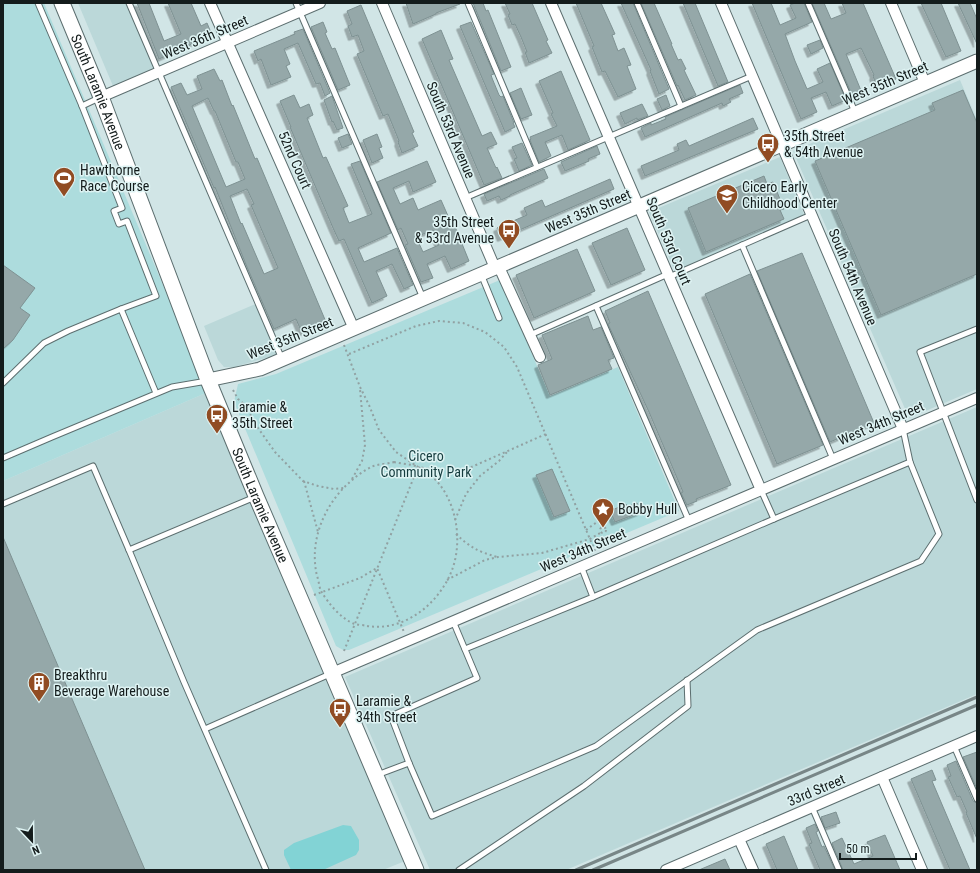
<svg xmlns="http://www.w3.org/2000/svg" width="980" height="873" font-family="'Roboto Condensed',sans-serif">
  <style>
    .built { fill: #bbd8d9 }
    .green { fill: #addcdd }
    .water { fill: #82d3d5 }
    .building { fill: #95a8a9; stroke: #7e9192; fill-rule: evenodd; filter: url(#shadow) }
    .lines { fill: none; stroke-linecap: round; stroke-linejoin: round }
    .service-casing { stroke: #5c6e6f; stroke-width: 7 }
    .minor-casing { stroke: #5c6e6f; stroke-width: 12 }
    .tertiary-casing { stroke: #5c6e6f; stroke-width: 15 }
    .secondary-casing { stroke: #5c6e6f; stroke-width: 17 }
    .path { stroke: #91a1a2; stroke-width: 2; stroke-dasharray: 2 3; stroke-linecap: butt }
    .service { stroke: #fff; stroke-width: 5 }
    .minor { stroke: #fff; stroke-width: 10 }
    .tertiary { stroke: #fff; stroke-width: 13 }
    .secondary { stroke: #fff; stroke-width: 15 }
    .rail { stroke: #788687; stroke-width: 3 }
    .labels { text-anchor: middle; stroke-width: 3; stroke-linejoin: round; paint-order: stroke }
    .street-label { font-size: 14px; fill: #141c1c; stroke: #def3f3 }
    .poi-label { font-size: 14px; fill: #141c1c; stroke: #def3f3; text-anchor: start }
    .park-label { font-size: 14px; fill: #153c3e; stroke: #def3f3 }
  </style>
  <defs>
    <filter id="shadow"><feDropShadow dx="-3.5" dy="3.5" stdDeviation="0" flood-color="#0004"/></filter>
  </defs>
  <rect width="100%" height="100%" fill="#d1e5e6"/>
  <g class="built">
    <path d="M78,3H129L157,67L113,86Z"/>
    <path d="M960,80L977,120V389L909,418L793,151Z"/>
    <path d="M780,157L805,217L676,274L649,212Z"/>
    <path d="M258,303L280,354L234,367H224L218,360L204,326Z"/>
    <path d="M208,392L405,861L383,870H3V481Z"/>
    <path d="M977,407V694L566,870H430L345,677Z"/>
  </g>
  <g class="green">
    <path d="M3,3H44L208,392L3,481Z"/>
    <path d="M500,280L550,396L618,367L679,511L349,650H343L336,646L234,402L238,384L276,374Z"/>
  </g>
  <path class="water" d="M343,825L351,826L359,840V850L356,855L323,870H291L284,855V850L294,843Z"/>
  <g class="building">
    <path d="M137,3H149L164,41L181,34L168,3H191L201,26L207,23L212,35L159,59Z"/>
    <path d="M406,3H459L460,4L436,13V14L413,24Z"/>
    <path d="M473,3H483L486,11L488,10L511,67L501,71Z"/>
    <path d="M505,3H532L548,40L546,41L552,53L529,63L525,52H527L521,37L515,24L512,25L508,15L510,14Z"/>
    <path d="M576,3H601L615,34L612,35L618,51L624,48L629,60L631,65L627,66L636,89L618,97L605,71L602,72L592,47L594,46Z"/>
    <path d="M621,3H633L669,89L659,94L650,71L651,70Z"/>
    <path d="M641,3H654L672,44H671L678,60L681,59L686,69L684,70L696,95L685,100L678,85L677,86Z"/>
    <path d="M683,3H695L728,82L718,86Z"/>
    <path d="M752,3H771L780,25L796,18L790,5L795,3H804L812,22L785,34L795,61L807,89L823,82L817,69L830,63L846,100L832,106L826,92L811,98L817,112L801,119Z"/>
    <path d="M812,3H824L831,19L846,13L842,3H863L896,79L877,87L873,76L874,75L861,48L846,54L862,93L853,97Z"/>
    <path d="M921,3H941L961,51L946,57Z"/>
    <path d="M958,3H970L977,19V44Z"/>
    <path d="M361,5L414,132L412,133L418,146L402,153L398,142L399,141L388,114L383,116L357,54L364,51L358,35L352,37L348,26L352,24L347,11Z"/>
    <path d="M323,22L327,32L325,33L332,49L335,48L350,85L338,90L311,27Z"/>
    <path d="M471,22L494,74L491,75L492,78L499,95L501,97L503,96L514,123H513L515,127L505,132L460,26Z"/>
    <path d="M303,29L330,93L325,96L320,83L316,84L298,43L284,49L290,64L286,66L291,77L271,85L261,59L258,61L254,51L295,34L294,32Z"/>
    <path d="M441,30L453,59L449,60L482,136L491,132L497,144L487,148L496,168L497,167L502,178L484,185L422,39Z"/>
    <path d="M820,40L823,48L811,54L807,45Z"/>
    <path d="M214,69L220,81L222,80L232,106L233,105L255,159L257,158L326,322L302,333L296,319L274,329L247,267L215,187L214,188L171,87L181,83L187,95L202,89L197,76ZM208,98L214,111H215L236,162H238L245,179L226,187L192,106ZM247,189L254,204L251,205L278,268L264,274L242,223L241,224L230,196Z"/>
    <path d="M561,71L590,140L568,150L562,135L545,142L551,156L539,162L530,140L531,139L530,137L557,126L551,114L553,113L539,81Z"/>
    <path d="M740,85L743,93L729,99L731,102L723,106L722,103L645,137L641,128L651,123V125L666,119L665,117Z"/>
    <path d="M521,88L532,115L521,119L510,93Z"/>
    <path d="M963,90L977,123V274L881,315L815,161L935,110L932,103Z"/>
    <path d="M294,95L300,108L309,104L313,115L307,118L323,158L326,157L348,206L343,208L349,223L372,214L351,164L360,161L391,233L358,248L364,262L397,248L413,285L404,289L392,264L376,271L387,296L372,303L344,239L339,241L333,228L290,127H291L280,101Z"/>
    <path d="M666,95L670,106L662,110L657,99Z"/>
    <path d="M332,96L343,128L337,130L333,121L332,122L324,100Z"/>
    <path d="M642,104L648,116L637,120V118L625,124L620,113Z"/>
    <path d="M753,118L758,129L645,176L641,166L679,150L677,144L686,140L689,146Z"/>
    <path d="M348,134L352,144L342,148L338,138Z"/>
    <path d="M377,134L382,147L379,148L383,158L372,163L363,140Z"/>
    <path d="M522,143L532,165L519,171L514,159L517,158L512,147Z"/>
    <path d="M597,146L600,154L588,159L589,161L565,171L561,162Z"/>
    <path d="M427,161L436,182L413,192L409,181L393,188L400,204L413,198L418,210L441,200L452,225L454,224L469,261L451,269L445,256L427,264L433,278L421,282L405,245L408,244L401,228L398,230L377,182ZM433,230L439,245L423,252L416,237Z"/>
    <path d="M544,169L548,178L510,195V196L501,200L499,196L487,201L484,194Z"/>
    <path d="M764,176L767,184L773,182L784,209L780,210L784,219L706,252L688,208Z"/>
    <path d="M610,179L614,189L501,238L497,228L527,215L524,208L542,200L545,207Z"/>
    <path d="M627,228L645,270L611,285L592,243Z"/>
    <path d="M577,249L595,291L534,318L516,275Z"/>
    <path d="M802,253L874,423L830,442L757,271Z"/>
    <path d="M3,265L35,288L20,308L30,315L13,340L3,349Z"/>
    <path d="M750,274L823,445L777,464L705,294Z"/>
    <path d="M648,291L731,485L696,499L697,501L687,505L681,493L683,492L649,412L608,324L610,323L605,311Z"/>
    <path d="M588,316L593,330L601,327L614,358L608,360L612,369L550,395L538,365L552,359L542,335Z"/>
    <path d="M552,469L570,511L554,517L536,475Z"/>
    <path d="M637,503L641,512L615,522L610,511L626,504L627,507Z"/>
    <path d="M3,537L145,870H3Z"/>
    <path d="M977,752V789L963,757Z"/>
    <path d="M956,761L973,801L977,803V839L966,813L967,812L960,796L957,797L948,777L951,776L947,765Z"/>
    <path d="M932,770L936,780L932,781L970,870H950L911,779Z"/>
    <path d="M836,812L840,823L825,828L821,817Z"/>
    <path d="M815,824L818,831L816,832L822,847L824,846L835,870H820L809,844L812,843L806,828Z"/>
    <path d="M885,835L900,870H843L832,843L842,838L854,864L873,856L867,842Z"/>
    <path d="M784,836L789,848L798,870H777L766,844Z"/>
    <path d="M725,859L730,870H699Z"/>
  </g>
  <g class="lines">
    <g class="service-casing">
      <g id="service">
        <path d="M38,3L82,106L122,208L114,211L119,224L127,221L156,296L121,309"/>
        <path d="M129,3L282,359"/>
        <path d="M296,3L423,298"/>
        <path d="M468,3L537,167"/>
        <path d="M637,3L681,106"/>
        <path d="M808,3L855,112"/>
        <path d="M82,106L99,98"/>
        <path d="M465,198L752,76"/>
        <path d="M742,245L833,459"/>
        <path d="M481,274L499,318"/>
        <path d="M669,277L811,215"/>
        <path d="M596,306L689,521"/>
        <path d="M977,329L920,352L977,500"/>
        <path d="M530,335L668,274"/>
        <path d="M3,383L44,343L68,331L121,309L156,393"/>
        <path d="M3,458L52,437L172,387L207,381"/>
        <path d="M3,504L93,466L129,550L255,497"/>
        <path d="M774,519L910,462L903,429"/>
        <path d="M129,550L184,682L266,870"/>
        <path d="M593,597L774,519L761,490"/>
        <path d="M465,649L593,597L581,566"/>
        <path d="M205,729L330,674"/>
        <path d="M954,746L977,799"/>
        <path d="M409,763L432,816L596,746L757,630L921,561L939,534L910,462"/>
        <path d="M377,775L409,763L391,716L477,678L453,621"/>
        <path d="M812,807L839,870"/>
        <path d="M459,870L584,786L688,706L687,680"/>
      </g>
    </g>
    <g class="minor-casing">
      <g id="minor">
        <path d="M210,3L354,329"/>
        <path d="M382,3L495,268"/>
        <path d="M551,3L761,490"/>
        <path d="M721,3L903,429"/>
        <path d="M891,3L925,83"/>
        <path d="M101,97L320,3"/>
        <path d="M499,267L540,357"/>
        <path d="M332,673L977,398"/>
        <path d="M882,777L922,870"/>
        <path d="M739,839L753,870"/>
        <path d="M666,870L977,736"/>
      </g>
    </g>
    <g class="tertiary-casing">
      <path id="tertiary" d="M208,380L260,369L977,61"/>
    </g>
    <g class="secondary-casing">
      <g id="secondary">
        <path id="s1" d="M62,3L101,97L208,380L256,496L321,647L416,870"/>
      </g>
    </g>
    <g class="path">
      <path d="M344,345L360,387L369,405L379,430L396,452L418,467L442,471L467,469L546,434"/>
      <path d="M349,354L416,326L439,321L463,323L485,332L504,347L517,367L595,551"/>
      <path d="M233,390L238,399L245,405L258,428L275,452L303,481L318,486L334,489L344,488"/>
      <path d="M394,462C402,464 412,464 418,467C454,484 465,536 452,570C439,604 404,632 367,626C364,625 359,625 355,624C342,620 328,603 321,591C319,587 319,581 317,576C307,533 332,488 371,467C377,464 387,464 394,462Z"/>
      <path d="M352,479L362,461L365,445L360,389"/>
      <path d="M304,481L318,532"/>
      <path d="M455,520L466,494L480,476L499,461L507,452"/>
      <circle cx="603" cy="530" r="3"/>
      <path d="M586,530L597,522L607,518"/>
      <path d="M456,534C471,548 477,551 497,557"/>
      <path d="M447,580L485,560L498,557L542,553L590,539L602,532"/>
      <path d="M314,595L360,578L377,568L404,632"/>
      <path d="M344,651L418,467"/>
    </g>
    <use href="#service" class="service"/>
    <use href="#minor" class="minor"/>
    <use href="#tertiary" class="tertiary"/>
    <use href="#secondary" class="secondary"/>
    <g class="rail">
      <path d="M576,870L977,697"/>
      <path d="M593,870L977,705"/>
    </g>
  </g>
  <defs>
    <g id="bus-pin" transform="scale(1.15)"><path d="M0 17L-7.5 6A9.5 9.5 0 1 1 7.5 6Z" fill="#914c23" stroke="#def3f3"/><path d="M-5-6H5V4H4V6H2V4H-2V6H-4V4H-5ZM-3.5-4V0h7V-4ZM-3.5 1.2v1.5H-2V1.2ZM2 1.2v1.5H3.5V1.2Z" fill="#fff"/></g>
    <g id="stadium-pin" transform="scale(1.15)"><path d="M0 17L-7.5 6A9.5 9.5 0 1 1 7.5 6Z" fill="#914c23" stroke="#def3f3"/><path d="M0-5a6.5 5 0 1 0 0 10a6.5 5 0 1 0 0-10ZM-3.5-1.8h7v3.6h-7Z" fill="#fff"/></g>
    <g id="school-pin" transform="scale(1.15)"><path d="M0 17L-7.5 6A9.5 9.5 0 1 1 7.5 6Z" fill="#914c23" stroke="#def3f3"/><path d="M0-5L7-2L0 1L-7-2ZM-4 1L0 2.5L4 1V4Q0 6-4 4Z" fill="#fff"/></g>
    <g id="sight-pin" transform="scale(1.15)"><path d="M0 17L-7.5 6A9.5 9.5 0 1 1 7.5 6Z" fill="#914c23" stroke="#def3f3"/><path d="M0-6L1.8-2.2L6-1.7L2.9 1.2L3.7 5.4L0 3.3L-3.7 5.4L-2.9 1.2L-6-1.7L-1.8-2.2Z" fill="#fff"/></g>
    <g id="building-pin" transform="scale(1.15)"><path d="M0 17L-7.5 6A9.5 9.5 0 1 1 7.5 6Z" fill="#914c23" stroke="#def3f3"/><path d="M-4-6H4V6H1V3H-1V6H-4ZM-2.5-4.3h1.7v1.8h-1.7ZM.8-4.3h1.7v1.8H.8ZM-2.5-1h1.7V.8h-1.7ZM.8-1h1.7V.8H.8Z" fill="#fff"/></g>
  </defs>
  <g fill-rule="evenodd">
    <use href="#bus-pin" x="768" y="144"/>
    <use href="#stadium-pin" x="64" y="178"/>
    <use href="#school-pin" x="727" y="195"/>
    <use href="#bus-pin" x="509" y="230"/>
    <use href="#bus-pin" x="217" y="415"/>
    <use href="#sight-pin" x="603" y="509"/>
    <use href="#building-pin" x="39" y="683"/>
    <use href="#bus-pin" x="340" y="709"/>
  </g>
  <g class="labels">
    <g class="street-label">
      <text transform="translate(205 37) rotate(-23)" y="5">West 36th Street</text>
      <text transform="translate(885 83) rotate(-23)" y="5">West 35th Street</text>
      <text dy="5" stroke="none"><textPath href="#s1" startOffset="96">South Laramie Avenue</textPath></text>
      <text transform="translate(451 130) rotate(67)" y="5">South 53rd Avenue</text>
      <text transform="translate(295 160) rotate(66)" y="5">52nd Court</text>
      <text transform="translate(588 211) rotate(-23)" y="5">West 35th Street</text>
      <text transform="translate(669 241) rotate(67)" y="5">South 53rd Court</text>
      <text transform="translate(853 277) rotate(67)" y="5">South 54th Avenue</text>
      <text transform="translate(290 338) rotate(-22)" y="5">West 35th Street</text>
      <text transform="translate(881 423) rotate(-23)" y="5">West 34th Street</text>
      <text dy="5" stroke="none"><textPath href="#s1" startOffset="540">South Laramie Avenue</textPath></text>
      <text transform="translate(583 550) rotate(-23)" y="5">West 34th Street</text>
      <text transform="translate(816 790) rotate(-23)" y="5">33rd Street</text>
    </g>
    <g class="poi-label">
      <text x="784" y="141">35th Street<tspan x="784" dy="16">&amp; 54th Avenue</tspan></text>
      <text x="80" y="175">Hawthorne<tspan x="80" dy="16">Race Course</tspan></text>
      <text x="742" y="192">Cicero Early<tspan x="742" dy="16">Childhood Center</tspan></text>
      <text x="494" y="227" text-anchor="end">35th Street<tspan x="494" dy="16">&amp; 53rd Avenue</tspan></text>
      <text x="232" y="412">Laramie &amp;<tspan x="232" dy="16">35th Street</tspan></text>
      <text x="618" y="514">Bobby Hull</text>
      <text x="54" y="680">Breakthru<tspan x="54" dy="16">Beverage Warehouse</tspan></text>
      <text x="356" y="706">Laramie &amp;<tspan x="356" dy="16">34th Street</tspan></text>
    </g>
    <g class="park-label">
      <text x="426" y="461">Cicero<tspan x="426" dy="16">Community Park</tspan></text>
    </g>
  </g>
  <rect width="980" height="873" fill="none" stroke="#141c1c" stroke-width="8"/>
  <g transform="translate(32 841) rotate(158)" stroke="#def3f3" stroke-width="3" paint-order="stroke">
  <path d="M0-3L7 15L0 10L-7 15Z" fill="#141c1c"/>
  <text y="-6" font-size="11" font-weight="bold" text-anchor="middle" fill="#141c1c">N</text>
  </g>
  <path d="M840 853v6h76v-6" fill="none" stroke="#141c1c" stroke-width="2"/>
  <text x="846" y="853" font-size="12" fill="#141c1c" stroke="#def3f3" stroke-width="3" paint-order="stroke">50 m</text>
</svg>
